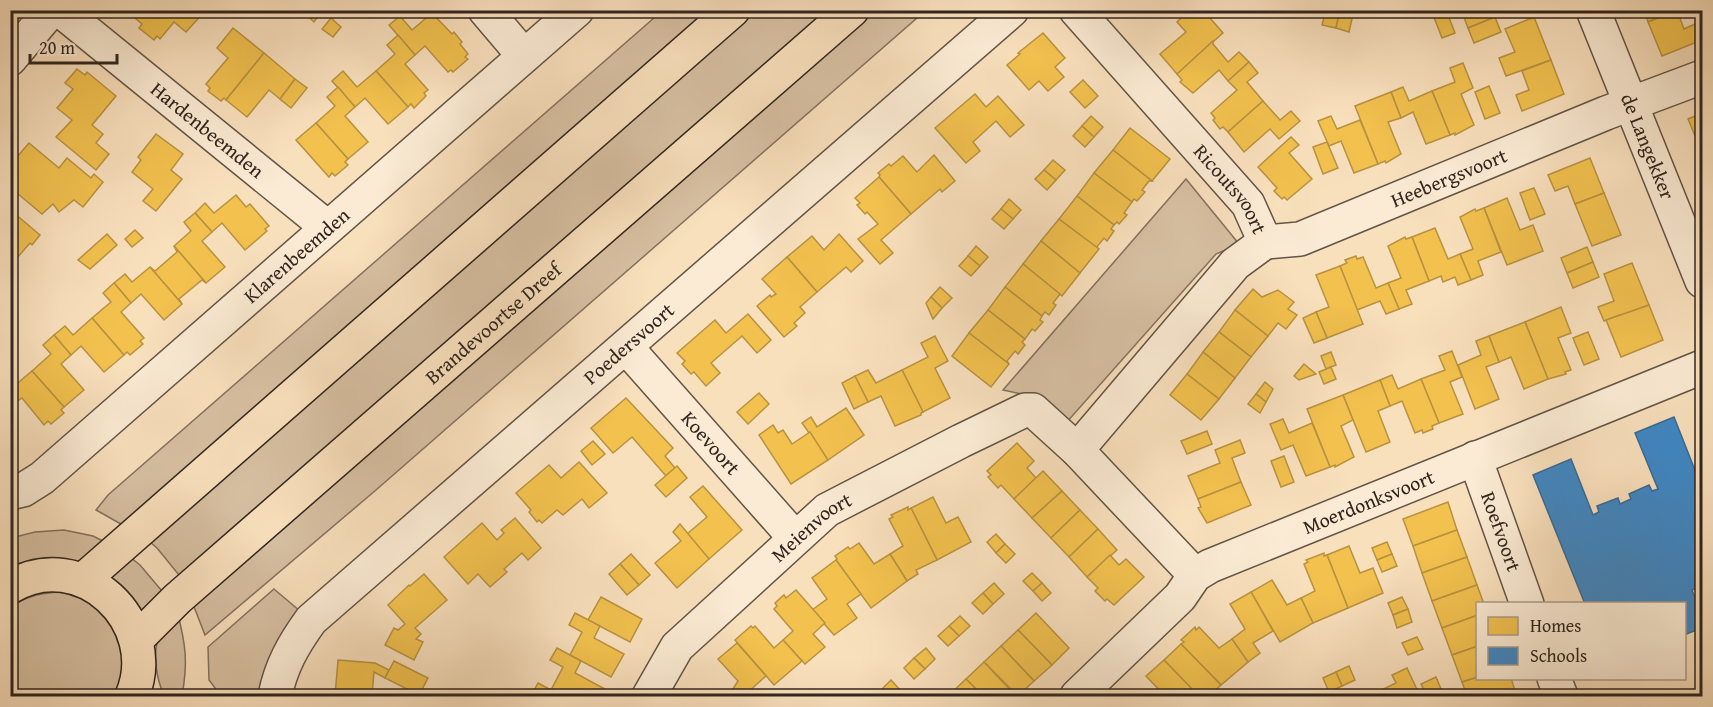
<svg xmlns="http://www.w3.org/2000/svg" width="1713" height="707" font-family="'Gentium Book Plus',serif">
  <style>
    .green { fill: #d7c0a2; stroke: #847260; stroke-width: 1.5 }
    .homes { fill: #f2c14e; stroke: #b89240; stroke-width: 1.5 }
    .schools { fill: #3f88c5; stroke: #3a6a93; stroke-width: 1.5 }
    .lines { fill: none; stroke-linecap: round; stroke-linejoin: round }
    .minor-casing { stroke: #625446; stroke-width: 36 }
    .major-casing { stroke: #30251e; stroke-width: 36 }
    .minor { stroke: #fbebd4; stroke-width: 33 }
    .major { stroke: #f9e0bd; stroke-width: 33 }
    .labels { text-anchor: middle; stroke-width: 6; stroke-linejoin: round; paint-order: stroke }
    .street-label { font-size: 20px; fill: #30251e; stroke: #fbebd4 }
  </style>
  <rect width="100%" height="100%" fill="#f9e0bd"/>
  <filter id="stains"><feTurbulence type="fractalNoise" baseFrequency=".00333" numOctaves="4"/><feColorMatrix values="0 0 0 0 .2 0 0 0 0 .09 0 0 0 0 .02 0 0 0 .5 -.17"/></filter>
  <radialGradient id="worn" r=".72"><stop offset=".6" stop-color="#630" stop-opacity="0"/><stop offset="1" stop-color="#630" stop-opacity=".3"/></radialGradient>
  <g class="green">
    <path d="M662,11H724L128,528L96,510L108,495Z"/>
    <path d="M745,11H841L183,580L157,548L143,536Z"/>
    <path d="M863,11H925L376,490L205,635L191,599Z"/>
    <path d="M1186,179L1239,244L1216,254L1066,423L1039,398L1003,390Z"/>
    <path d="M64,530L93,536L109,544L79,562L62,561L11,570V538L35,532Z"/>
    <path d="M125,553L140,565L167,597L145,616L123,587L105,574Z"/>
    <path d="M274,589L301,612L264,696H221L209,680L208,647Z"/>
    <path d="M58,592C97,598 125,624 125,665C125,675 119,687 116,696H11L10,608C24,596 41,593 58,592Z"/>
    <path d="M177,611C186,645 188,662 182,696H164C157,679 151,653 160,635C164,627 171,619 177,611Z"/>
  </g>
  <g class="homes">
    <path d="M129,10H206L186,32L174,22L160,39L157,36L154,40L139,28L142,24L128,12Z"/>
    <path d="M306,10H321L322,11L314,22L304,13Z"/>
    <path d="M1189,10H1203L1223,33L1177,74L1160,54L1186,32L1177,22Z"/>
    <path d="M1326,10H1340L1336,28L1322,25Z"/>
    <path d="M1340,10H1354L1349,32L1336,28Z"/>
    <path d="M1366,10H1392V14L1366,16Z"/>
    <path d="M1392,10H1417V12L1392,14Z"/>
    <path d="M1436,10H1446L1455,33L1442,38L1432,12Z"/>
    <path d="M1467,10H1492L1495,17L1468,28L1462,12Z"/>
    <path d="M1644,10H1677L1648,22Z"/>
    <path d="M1677,10L1684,29L1702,21V40L1662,56L1648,22Z"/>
    <path d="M432,13L452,34L454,32L462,42L460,44L468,54L465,57L468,59L453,72L451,70L448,72L425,46L415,55L389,25L400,16L412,30Z"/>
    <path d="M1495,17L1501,32L1474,43L1468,28Z"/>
    <path d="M1534,17L1551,60L1506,76L1499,58L1515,52L1505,29Z"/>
    <path d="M331,18L341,27L333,37L322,29Z"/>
    <path d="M233,28L264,53L226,100L224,98L221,101L208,91L210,88L206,84L228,58L217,48Z"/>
    <path d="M1043,33L1065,58L1055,67L1064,77L1048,91L1039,81L1029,90L1007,65L1020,54L1018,53Z"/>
    <path d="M398,35L415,55L405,64L428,90L424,93L426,96L414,108L411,104L408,107L376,71L395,54L387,45Z"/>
    <path d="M1213,41V44L1228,62L1239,52L1249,62L1228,81L1219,70L1193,93L1180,82L1182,80L1177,74Z"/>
    <path d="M264,53L295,79L280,99L269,90L247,117L226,100Z"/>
    <path d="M1551,60L1564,94L1522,111L1516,95L1529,90L1522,71Z"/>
    <path d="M1249,62L1258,73L1247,82L1263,101L1228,132L1223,127L1220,129L1213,120L1215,118L1211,113L1237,90L1228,81Z"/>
    <path d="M1463,63L1473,88L1461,94L1474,125L1455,135V133L1450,135L1432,91L1455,82L1450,68Z"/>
    <path d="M77,69L85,75L87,72L116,96L92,125L103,134L96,143L109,154L96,170L56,137L72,120L57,108L73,89L65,83Z"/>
    <path d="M343,71L357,87L376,71L408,107L388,124L365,98L355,107L332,81Z"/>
    <path d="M295,79L307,88L291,108L280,99Z"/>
    <path d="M1083,80L1098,96L1085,108L1070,92Z"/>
    <path d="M1489,86L1500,113L1485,119L1475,92Z"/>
    <path d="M338,87L355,107L345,116L368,142L348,159L316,123L335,106L327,97Z"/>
    <path d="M1403,87L1409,101L1432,91L1450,135L1426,144L1413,112L1401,118L1391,92Z"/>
    <path d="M1391,92L1401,118L1388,122L1401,154L1386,163L1385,161L1378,164L1355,106Z"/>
    <path d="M975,94L986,107L998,96L1024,125L1010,137L996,121L973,142L980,151L966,163L935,128Z"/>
    <path d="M1263,101L1280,120L1291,111L1300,121L1279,139L1270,129L1244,152L1228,132Z"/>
    <path d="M1702,113V153L1688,119Z"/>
    <path d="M1091,116L1103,127L1094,137L1082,126Z"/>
    <path d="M1331,116L1337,129L1360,120L1378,164L1354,173L1341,141L1329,146L1318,121Z"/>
    <path d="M316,123L348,159L345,162L348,165L335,176L332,173L329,177L296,140Z"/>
    <path d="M1082,126L1094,137L1085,147L1073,136Z"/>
    <path d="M1130,128L1170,159L1152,181L1113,150Z"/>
    <path d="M156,134L183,154L171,170L182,179L156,211L143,201L153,189L132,172L141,160L138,157Z"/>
    <path d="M1291,137L1299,145L1289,153L1312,179L1287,200L1284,197L1282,199L1274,191L1277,188L1258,167Z"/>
    <path d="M1327,142L1338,168L1323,174L1313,147Z"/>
    <path d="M29,143L59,168L67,158L91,178L94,174L103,182L83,207L74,200L59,212L53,204L42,214L18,194L15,198L10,194V165Z"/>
    <path d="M1113,150L1152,181H1149L1142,190L1145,192L1137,201L1134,199L1132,202L1094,173Z"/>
    <path d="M934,155L955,181L942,192L940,189L911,214L879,177L880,175L878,173L889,164L891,166L903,156L917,172Z"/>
    <path d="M1590,158L1604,193L1575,204L1568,186L1555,191L1548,175Z"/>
    <path d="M1053,160L1065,170L1056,180L1044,170Z"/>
    <path d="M1044,170L1056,180L1047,190L1035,179Z"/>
    <path d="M1094,173L1132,202L1124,213L1127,215L1119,224L1117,222L1114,225L1077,196Z"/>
    <path d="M879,177L911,214L881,240L893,253L880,264L858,239L878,224L867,212L865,214L857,205L860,203L855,198Z"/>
    <path d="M1534,188L1545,214L1530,220L1520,193Z"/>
    <path d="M1604,193L1621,235L1592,246L1575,204Z"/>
    <path d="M236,195L246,207L250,204L269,226L265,229L267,231L245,250L222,223L212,232L195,213L205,203L214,213Z"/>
    <path d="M1077,196L1114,225L1111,229L1114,231L1107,241L1104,238L1096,248L1059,219Z"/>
    <path d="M1507,198L1520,230L1533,225L1543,251L1507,265L1484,208Z"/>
    <path d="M1009,199L1021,210L1013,219L1001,209Z"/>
    <path d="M1484,208L1501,252L1478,261L1483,275L1471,280L1460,254L1473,249L1460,217L1475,209L1476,211Z"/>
    <path d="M1001,209L1013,219L1004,229L992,219Z"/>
    <path d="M14,213L40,235L32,245L30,243L10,266V217Z"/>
    <path d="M195,213L212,232L202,241L225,267L206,283L174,246L191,231L184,222Z"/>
    <path d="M1059,219L1099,249L1080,273L1041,241Z"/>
    <path d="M1435,228L1448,259L1460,254L1471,280L1458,285L1455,277L1443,282L1441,276L1429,281L1412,237Z"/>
    <path d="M135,230L143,238L132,247L125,239Z"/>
    <path d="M107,234L117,245L90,269L78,260Z"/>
    <path d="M839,234L863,261L851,272L846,267L817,292L787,257L812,236L824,250Z"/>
    <path d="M1405,237L1406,239L1412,237L1429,281L1406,290L1412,304L1399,309L1388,283L1401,278L1388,246Z"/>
    <path d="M1041,241L1080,273L1062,296L1023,264Z"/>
    <path d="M174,246L206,283L202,280L179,299L182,304L150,267L155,271L177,252Z"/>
    <path d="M976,246L988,257L980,266L968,256Z"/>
    <path d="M1587,247L1593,262L1567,273L1561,258Z"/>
    <path d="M968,256L980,266L971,276L959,266Z"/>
    <path d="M1356,256L1357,259L1363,257L1376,288L1388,283L1399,309L1386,314L1380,301L1357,310L1340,266L1347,263L1345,260Z"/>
    <path d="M787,257L817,292L800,307L805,313L794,323L797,326L784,337L757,306L770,295L771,297L776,294L762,279Z"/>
    <path d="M1593,262L1599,277L1573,288L1567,273Z"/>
    <path d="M1632,263L1649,305L1621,317L1620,315L1604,321L1598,307L1614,301L1604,274Z"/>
    <path d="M1023,264L1060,294L1053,303L1056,305L1049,315L1045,312L1042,316L1005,287Z"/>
    <path d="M1340,266L1363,324L1327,338L1316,312L1329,307L1316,275Z"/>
    <path d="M150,267L182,304L164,320L141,294L131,303L114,283L125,274L132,282Z"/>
    <path d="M114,283L131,303L121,312L144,338L140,341L143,344L130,355L127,352L124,355L92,318L111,302L103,293Z"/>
    <path d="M940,287L952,298L942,308L931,297Z"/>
    <path d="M1005,287L1042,316L1040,320L1043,322L1035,331L1032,329L1025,339L988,310Z"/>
    <path d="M1253,289L1262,297L1278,290L1294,302L1288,309L1297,315L1286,329L1278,323L1268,336L1235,310Z"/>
    <path d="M931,297L942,308L933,319L926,303Z"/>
    <path d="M1649,305L1663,340L1621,357L1606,320Z"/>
    <path d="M1561,307L1571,333L1558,338L1571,370L1565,372L1566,374L1548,379L1525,322Z"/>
    <path d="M988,310L1025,339L1022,342L1025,345L1018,354L1015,351L1007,361L1009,364L969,333Z"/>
    <path d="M1235,310L1268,336L1251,357L1219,332Z"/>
    <path d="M1316,312L1327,338L1314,343L1303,318Z"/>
    <path d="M748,314L771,340L757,353L742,336L711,363L720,373L706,386L694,372L691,374L682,364L685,361L677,353L715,320L726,333Z"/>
    <path d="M92,318L124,355L104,372L81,346L71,355L54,335L65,326L73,335Z"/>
    <path d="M1525,322L1548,379L1524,389L1511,357L1499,362L1489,336Z"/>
    <path d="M1219,332L1251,357L1235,378L1203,352Z"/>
    <path d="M1588,332L1599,359L1584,365L1573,338Z"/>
    <path d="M969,333L1009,364L991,387L952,356Z"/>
    <path d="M54,335L71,355L61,364L84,390L64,407L32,371L51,354L43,345Z"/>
    <path d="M935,336L948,361L935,368L950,398L923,412L902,370L928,357L921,343Z"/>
    <path d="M1489,336L1499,362L1486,367L1499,399L1475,409L1458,365L1481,355L1476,341Z"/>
    <path d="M1452,351L1462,377L1450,382L1463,414L1439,423L1421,379L1445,370L1439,356Z"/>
    <path d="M1203,352L1235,378L1219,399L1187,374Z"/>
    <path d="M1331,352L1336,365L1326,369L1321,356Z"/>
    <path d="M1304,364L1316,374L1299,380L1294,376Z"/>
    <path d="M1331,367L1336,379L1324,384L1319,372Z"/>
    <path d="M868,370L876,383L902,370L923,412L921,413V415L895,426L881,396L868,402L855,376Z"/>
    <path d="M32,371L64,407L61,410L64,413L51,424L48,421L44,425L22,398L10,406V384L13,387Z"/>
    <path d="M1187,374L1219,399L1201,420L1170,395Z"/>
    <path d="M1392,375L1398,389L1421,379L1439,423L1432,426L1433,429L1423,433L1422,430L1415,433L1402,401L1390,406L1380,380Z"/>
    <path d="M855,376L868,402L854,409L842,383Z"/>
    <path d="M1380,380L1390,406L1378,411L1390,442L1366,452L1343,395Z"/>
    <path d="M1265,382L1273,389L1266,402L1256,394Z"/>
    <path d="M759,393L769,404L748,424L737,412Z"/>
    <path d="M1256,394L1266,402L1260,413L1248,404Z"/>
    <path d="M1343,395L1353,420L1341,426L1354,457L1335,467V465L1330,467L1307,409Z"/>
    <path d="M626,398L673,448L665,456L675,468L666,476L632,437L613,453L591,428Z"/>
    <path d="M846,408L864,435L828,460L802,423L811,417L817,427Z"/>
    <path d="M1283,419L1289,433L1312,423L1330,467L1306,476L1293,445L1281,450L1270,424Z"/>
    <path d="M773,425L778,433L783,430L792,444L810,432L828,460L791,484L759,435Z"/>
    <path d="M1207,431L1212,444L1187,454L1181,441Z"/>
    <path d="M1240,440L1245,453L1232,458L1241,482L1198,499L1188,476L1220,463L1215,450Z"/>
    <path d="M593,441L605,454L592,465L581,451Z"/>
    <path d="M1017,443L1034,461L1027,468L1036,478L1014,499L1001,485L998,488L988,477L991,475L987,471Z"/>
    <path d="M1284,456L1294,482L1281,487L1271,461Z"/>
    <path d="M579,462L607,493L589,508L582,499L563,515L557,510L542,523L539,520L537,522L529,512L531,510L516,493L549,465L561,478Z"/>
    <path d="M677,466L687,478L666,497L655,485Z"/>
    <path d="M1043,471L1062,491L1032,518L1014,499Z"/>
    <path d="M1241,482L1251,505L1207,523L1198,508L1201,507L1198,499Z"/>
    <path d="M703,486L742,530L709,559L687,534L707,517L690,497Z"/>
    <path d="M1062,491L1080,510L1051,538L1032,518Z"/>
    <path d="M933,497L946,523L958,517L971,542L937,560L911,508Z"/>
    <path d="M1448,502L1457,530L1413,546L1403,519Z"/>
    <path d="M908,507V510L911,508L937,560L916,570L918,574L907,581L890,554L903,546L889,519L893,517L891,515Z"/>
    <path d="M1080,510L1098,529L1069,557L1051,538Z"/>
    <path d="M515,518L541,548L528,560L522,553L504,569L507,572L490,587L478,574L468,584L444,557L482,523L497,540L504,533L501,530Z"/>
    <path d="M680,524L709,559L677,588L655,563L681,541L673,532Z"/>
    <path d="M1098,529L1117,550L1087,577L1069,557Z"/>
    <path d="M1457,530L1467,557L1422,573L1413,546Z"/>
    <path d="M996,534L1005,544L996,553L987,542Z"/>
    <path d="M1387,542L1392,554L1377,560L1372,548Z"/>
    <path d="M859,543L874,564L890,554L907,581L871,608L836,560L837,559L835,556L848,547L850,549Z"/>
    <path d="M1005,544L1015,554L1006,563L996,553Z"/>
    <path d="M1349,546L1360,573L1373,568L1383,593L1348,608L1327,555Z"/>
    <path d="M1324,553V556L1327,555L1348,608L1313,623L1301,598L1315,591L1304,564L1308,562L1306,560Z"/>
    <path d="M631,554L650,575L639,585L620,564Z"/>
    <path d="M1392,554L1397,566L1382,572L1377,560Z"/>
    <path d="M1110,555L1119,565L1126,559L1144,577L1114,605L1107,599L1105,601L1095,591L1098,588L1087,577Z"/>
    <path d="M1467,557L1477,585L1432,601L1422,573Z"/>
    <path d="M836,560L861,594L847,604L857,618L834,635L812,610L827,599L812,578Z"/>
    <path d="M620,564L639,585L627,595L609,574Z"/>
    <path d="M1032,573L1042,583L1033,591L1023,581Z"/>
    <path d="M424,574L447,600L415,628L421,634L416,639L423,642L414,660L385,645L394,628L398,630L405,624L388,605L409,585L410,586Z"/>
    <path d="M1272,580L1287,605L1301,598L1313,623L1280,642L1251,592Z"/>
    <path d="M994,583L1004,594L993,604L983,593Z"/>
    <path d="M1042,583L1051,593L1042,601L1033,591Z"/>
    <path d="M1477,585L1484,604H1478V615L1442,628L1432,601Z"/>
    <path d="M796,590L825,623L813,634L825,647L805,664L783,640L793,631L774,609L777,606L775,603L784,595L786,598Z"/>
    <path d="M1251,592L1273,631L1253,643L1260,653L1248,662L1232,639L1245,629L1230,604Z"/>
    <path d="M983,593L993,604L983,614L972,603Z"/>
    <path d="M601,597L642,619L630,642L588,620Z"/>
    <path d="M1402,597L1408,609L1393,615L1388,603Z"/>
    <path d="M1408,609L1412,622L1397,628L1393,615Z"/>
    <path d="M575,613L600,626L594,638L624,654L611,677L570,655L582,632L569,625Z"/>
    <path d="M1036,613L1069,648L1052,665L1018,630Z"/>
    <path d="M1478,615V646L1452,655L1442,628Z"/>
    <path d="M960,616L970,626L959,636L949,626Z"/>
    <path d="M751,626L753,628L755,626L774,648L783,640L802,661L774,685L735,640Z"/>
    <path d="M949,626L959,636L948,646L938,636Z"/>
    <path d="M1195,627L1196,630L1199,627L1219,648L1232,639L1248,662L1221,685L1181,644L1184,642L1181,640Z"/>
    <path d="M1018,630L1052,665L1034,681L1001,646Z"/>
    <path d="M1417,637L1423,649L1408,655L1402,643Z"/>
    <path d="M737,643L766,676L748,692L755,696L729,695L738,681L718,659Z"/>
    <path d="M1181,644L1221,685L1209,696H1198L1164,660Z"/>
    <path d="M1001,646L1034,681L1018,696L984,662Z"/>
    <path d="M1478,646V677L1462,682L1452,655Z"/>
    <path d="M557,648L581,661L575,673L605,689L601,696H563L551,690L563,667L550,660Z"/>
    <path d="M926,648L935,659L925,669L914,658Z"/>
    <path d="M914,658L925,669L914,679L904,668Z"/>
    <path d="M338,660L375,663L389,670L385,678L374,672L372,696H335Z"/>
    <path d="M1164,660L1195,692L1190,696H1165L1146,676Z"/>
    <path d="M394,661L428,678L419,695L385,678Z"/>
    <path d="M984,662L1016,696H983L966,679Z"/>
    <path d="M1349,666L1355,680L1342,686L1336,672Z"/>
    <path d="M1407,668L1420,696H1374L1373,694L1396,683L1392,675Z"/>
    <path d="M1336,672L1342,686L1329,692L1323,678Z"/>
    <path d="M1436,677L1441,689L1427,696L1421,684Z"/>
    <path d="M1478,677V678H1511L1516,694L1509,696H1467L1462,682Z"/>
    <path d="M966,679L983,696L949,695Z"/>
    <path d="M891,680L901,691L895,696H886L881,690Z"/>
    <path d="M538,683L562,696H531Z"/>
    <path d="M1441,689L1445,696H1427Z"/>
  </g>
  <path class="schools" d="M1674,417L1702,488V586L1692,590L1702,616V628L1684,635V604H1585L1533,475L1571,459L1593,515L1599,512L1597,506L1618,498L1620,504L1631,499L1629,494L1649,485L1652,491L1658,489L1635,433Z"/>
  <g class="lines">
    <g class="minor-casing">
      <g id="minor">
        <path id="s1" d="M60,10L327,227"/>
        <path d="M485,10L524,56"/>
        <path id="s2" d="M1076,10L1248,204L1265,242L1235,264L1077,450"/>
        <path id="s3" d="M1593,10L1702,281"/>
        <path d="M10,59L51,10"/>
        <path id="s4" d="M1265,242L1300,239L1606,113L1702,77"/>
        <path id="s5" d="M626,347L795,538"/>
        <path id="s6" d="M1475,458L1527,604"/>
        <path id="s7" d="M10,493L23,490L42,478L577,10"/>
        <path d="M1554,678L1561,696"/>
        <path id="s8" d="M275,696C281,666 293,645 311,620L1012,10"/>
        <path id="s9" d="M649,696L677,647L827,510L961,441L1025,410H1033L1077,450L1195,575"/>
        <path id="s10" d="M1077,696L1180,597L1195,575L1210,566L1702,367"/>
      </g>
    </g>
    <g class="major-casing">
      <g id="major">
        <path d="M83,580L733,10"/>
        <path d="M10,587C81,544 163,622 132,696"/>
        <path id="s11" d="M137,639L177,599L852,10"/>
      </g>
    </g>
    <use href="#minor" class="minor"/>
    <use href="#major" class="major"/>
  </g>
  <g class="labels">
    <g class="street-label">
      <text dy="7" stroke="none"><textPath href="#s1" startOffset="190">Hardenbeemden</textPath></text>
      <text dy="7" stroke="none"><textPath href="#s3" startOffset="147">de Langekker</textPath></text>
      <text dy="7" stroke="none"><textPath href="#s4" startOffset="196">Heebergsvoort</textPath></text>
      <text dy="7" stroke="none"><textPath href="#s2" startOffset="237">Ricoutsvoort</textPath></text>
      <text dy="7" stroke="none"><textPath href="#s7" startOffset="374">Klarenbeemden</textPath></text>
      <text dy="7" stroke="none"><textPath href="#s11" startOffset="476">Brandevoortse Dreef</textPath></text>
      <text dy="7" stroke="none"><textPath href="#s8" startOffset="506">Poedersvoort</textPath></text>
      <text dy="7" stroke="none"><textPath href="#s5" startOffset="128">Koevoort</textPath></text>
      <text dy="7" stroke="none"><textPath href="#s10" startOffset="358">Moerdonksvoort</textPath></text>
      <text dy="7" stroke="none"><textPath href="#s9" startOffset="237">Meienvoort</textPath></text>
      <text dy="7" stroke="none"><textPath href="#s6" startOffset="78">Roefvoort</textPath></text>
    </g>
  </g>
  <rect width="1713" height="707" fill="none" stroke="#f9e0bd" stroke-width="36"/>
  <rect x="12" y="12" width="1689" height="683" fill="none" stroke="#30251e" stroke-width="3"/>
  <rect x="18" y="18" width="1677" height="671" fill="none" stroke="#30251e" stroke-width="1.5"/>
  <rect x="1476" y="602" width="210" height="78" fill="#fbebd4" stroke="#aa9c8b" stroke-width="1.5"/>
  <rect x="1488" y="617" width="30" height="18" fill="#f2c14e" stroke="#aa9c8b" stroke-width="1.5"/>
  <text x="1530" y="632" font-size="18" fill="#30251e">Homes</text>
  <rect x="1488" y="647" width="30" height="18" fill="#3f88c5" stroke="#aa9c8b" stroke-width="1.5"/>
  <text x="1530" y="662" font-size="18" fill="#30251e">Schools</text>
  <path d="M30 54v9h87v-9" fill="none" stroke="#30251e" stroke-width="3"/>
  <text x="39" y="54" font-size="18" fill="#30251e" stroke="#fbebd4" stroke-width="4.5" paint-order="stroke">20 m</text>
  <rect width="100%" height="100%" filter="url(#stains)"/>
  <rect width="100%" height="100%" fill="url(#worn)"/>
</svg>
